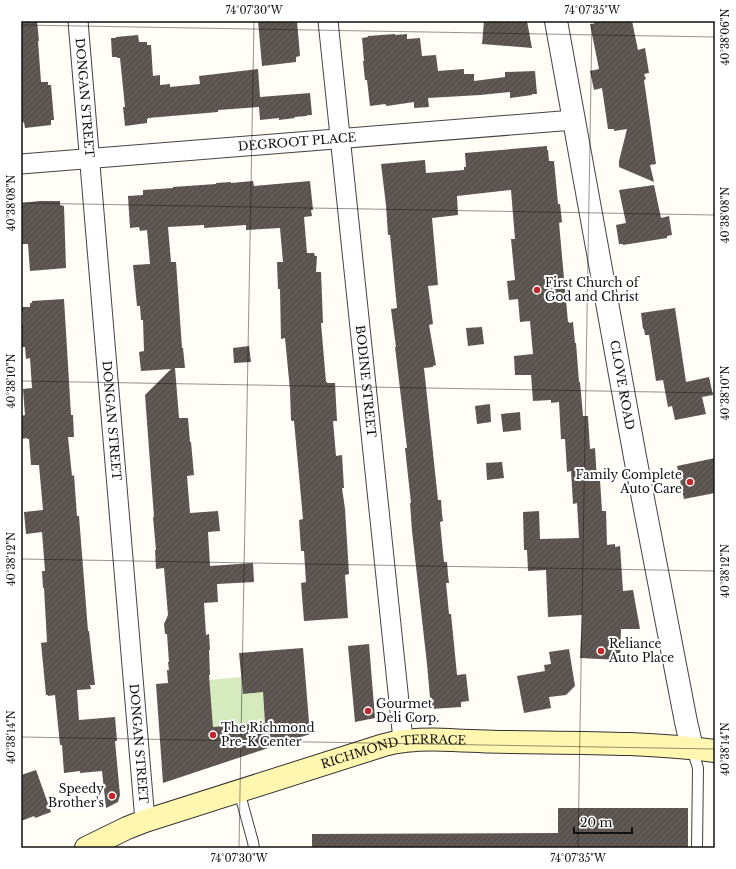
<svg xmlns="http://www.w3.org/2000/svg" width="736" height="869" font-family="'Libre Baskerville',serif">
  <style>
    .park { fill: #d5ebbd }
    .building { fill: url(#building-hatch) }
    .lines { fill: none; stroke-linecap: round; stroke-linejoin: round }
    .service-casing { stroke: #444; stroke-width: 12 }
    .minor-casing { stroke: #444; stroke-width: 21 }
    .tertiary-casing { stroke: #444; stroke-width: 24 }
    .secondary-casing { stroke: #333; stroke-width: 24 }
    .service { stroke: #fff; stroke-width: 10 }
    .minor { stroke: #fff; stroke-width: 19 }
    .tertiary { stroke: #fff; stroke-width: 22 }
    .secondary { stroke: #fff6b0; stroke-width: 22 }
    .ticks { fill: none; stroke: #111; stroke-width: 1; stroke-opacity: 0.45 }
    .poi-dot { fill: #c4262e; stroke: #fff; stroke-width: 1.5 }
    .labels { text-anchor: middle; stroke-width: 4; stroke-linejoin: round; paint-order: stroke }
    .street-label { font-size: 12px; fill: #111; stroke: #fff }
    .poi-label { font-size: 12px; fill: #111; stroke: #fff; text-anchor: start }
    .neatline { fill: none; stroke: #111; stroke-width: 1.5 }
    .ticks-label { font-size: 10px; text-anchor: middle; fill: #111 }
  </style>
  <defs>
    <pattern id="building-hatch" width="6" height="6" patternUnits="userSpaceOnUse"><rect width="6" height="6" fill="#5a524d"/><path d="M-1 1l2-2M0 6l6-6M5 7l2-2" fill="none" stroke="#6d6662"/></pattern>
  </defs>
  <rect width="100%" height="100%" fill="#fffdf5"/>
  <path class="park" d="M241,677L243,694L263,692L265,723L213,727L209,680Z"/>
  <g class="building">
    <path d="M21,21H37L39,41H38L41,82H48V85H51L54,120H51V125L25,128L24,122L22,123L21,109Z"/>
    <path d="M258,21H297L300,56L296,57V62L262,66Z"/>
    <path d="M484,21H527L532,48L482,44Z"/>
    <path d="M593,21H632L638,50L645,48L649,73L644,74L646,79L644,80L656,164L650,165L654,182L619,167V161L627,129L614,131V129H608L602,88L594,90L590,71L599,69L590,24H594Z"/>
    <path d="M395,34V35L407,34V39L420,38L422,56L436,55L438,71L464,69V74H474V81L505,77V72L535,71L537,94H532V95L510,98V92L480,95L428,98L429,107L414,108V102L387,106L385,104L370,106L367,80H365L363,61H364L362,38L368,37V36Z"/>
    <path d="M138,35L139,42H147V45H151L153,76L160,75V85L170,84V87L200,84L199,76L258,69L260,97L310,93L312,115H307V116L294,117L295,118L279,120V118L260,120L259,107L218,110V112L148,118V119H147V123L125,126L123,107H125L120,58H117V57H112L111,38H116V37Z"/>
    <path d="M547,146V150H548L549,161H554L558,204H560L562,222L559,223L568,322H569V323L573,322L575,343H576L579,382H580L583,416H588L590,449L595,448L597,481L600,480L602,511H606L607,545L615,544V547L620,546L623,591L633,590L640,629H621L620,660L580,658L582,615L548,617L546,570L528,571L527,550H524L523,512L539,511L540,539L579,538L577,503L573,504L571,471L567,472L565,439H561L559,402L551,403V400L533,401L531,375H515L514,356L533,354L530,321L520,322L518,299L509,300L507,281L515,280L511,239H515L511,190L457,196L458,215L432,218L438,285L428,286L433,324L429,325L436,365L433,366V367L424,368L438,500H441L442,514L443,521L440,522L444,562H447L448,575L449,583H446L449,614H451L457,675L466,674L469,701L461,702V707L431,709L427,664L412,531L410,503H411L405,448H407L395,347H396L391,309L397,308L390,235H388L386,205L381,164L425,160L426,173L464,170V167H466L465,153Z"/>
    <path d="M253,181L254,186L310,181L313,210H311L312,216L304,217L307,253H314L315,256H317L316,272H321L323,323H321L326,382H327V383H335L337,421H333L336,456L342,455L344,488H342L345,509L349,574L345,575L348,618L304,621L301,583L306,582L304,551H301L299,520L303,519L294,421H292L291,420L290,390L285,338L281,339L280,289H278L277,262H283L280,228L246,230V225L204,228V225L168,227L171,262H176L182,348H183L185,368H175L179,418H188L190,442H191L194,475L187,476L190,513L218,511L220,531L208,532L210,566L253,563L254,582L217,584L218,602L204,603L206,635L209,634L210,650H209L210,675H209L213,727L265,723L263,692L243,694L239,653L303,648L310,734L163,783L156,684L168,683L167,670H169L168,662H169L167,634H165L164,624L168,615L164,568L156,569L155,550H156L153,517H154L145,395L171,369L141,371L139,352L144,351L143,320H141L140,306H137L133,265L150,264L147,230L140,231L139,227L130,228L128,196L143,195V190L173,188V187L216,184V183L231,182V183Z"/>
    <path d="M654,185L661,218L669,216L672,235L667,236V238L623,245V244H619L616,225L626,223L619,190Z"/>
    <path d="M40,201H60V205L64,206L66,268L30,271L28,244H21V203Z"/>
    <path d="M64,299L71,415H73L74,437H68L72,476L74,475L77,516H79L88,631H89L95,685H90L91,689L77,690L79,720L115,717L117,741H115L120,795L118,802L106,808L102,771L80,773V771L64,773L62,745H60L55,695L48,696V695H46L41,643L47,642L44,588H43L42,571H45L42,532L26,534L24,512L43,510L39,465H31L29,439H27V438L21,439V416L25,415L23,389L32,388L30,358L26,359L25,347H21V324H23L22,307H30V303H32V301Z"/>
    <path d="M675,308L686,382L709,377L713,395L702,397L706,414L675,420L672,406L668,407L663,380L656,381L649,335H645L644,329H643L641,313Z"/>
    <path d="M482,327L484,344L468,346L466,328Z"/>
    <path d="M249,346L251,362L234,363L233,348Z"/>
    <path d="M490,404L491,422L477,424L475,406Z"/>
    <path d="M520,412L521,430L503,432L501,414Z"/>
    <path d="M715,458V493L684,499L677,466Z"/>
    <path d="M502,462L504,478L487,480L486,463Z"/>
    <path d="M369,644L375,718L355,722L348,646Z"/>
    <path d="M569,649L575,686L566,695L549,697L551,708L524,713L517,676L545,671L544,665L551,664L549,652Z"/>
    <path d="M36,770L51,812L35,818L34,816L21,821V775Z"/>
    <path d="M558,808H688V848H312V834L558,833Z"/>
  </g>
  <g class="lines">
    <g class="service-casing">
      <g id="service">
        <path d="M692,748L698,768L697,848"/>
        <path d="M239,791L253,842L254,848"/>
      </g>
    </g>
    <g class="minor-casing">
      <g id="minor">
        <path id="s1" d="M78,21L145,821"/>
        <path id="s2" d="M328,21L403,740"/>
        <path id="s3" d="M21,164L574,120"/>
      </g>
    </g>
    <g class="tertiary-casing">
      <g id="tertiary">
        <path id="s4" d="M556,21L635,457L681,696L686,722L692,748"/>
      </g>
    </g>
    <g class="secondary-casing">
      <g id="secondary">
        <path id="s5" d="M86,848L127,828L145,821L384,745C406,739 428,739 450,740C471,741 491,742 511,742C579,743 647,742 715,751"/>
      </g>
    </g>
    <use href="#service" class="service"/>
    <use href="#minor" class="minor"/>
    <use href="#tertiary" class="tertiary"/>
    <use href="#secondary" class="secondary"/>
  </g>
  <path class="ticks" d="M21,25L715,37M21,203L715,215M21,381L715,393M21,559L715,571M21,737L715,749M239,848L254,21M578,848L592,21"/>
  <g class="poi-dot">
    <circle cx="537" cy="290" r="4"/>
    <circle cx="690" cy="482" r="4"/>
    <circle cx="601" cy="651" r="4"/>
    <circle cx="368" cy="711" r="4"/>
    <circle cx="213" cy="735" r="4"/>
    <circle cx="112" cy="796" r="4"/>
  </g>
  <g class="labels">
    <g class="street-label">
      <text dy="4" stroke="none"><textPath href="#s1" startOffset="77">DONGAN STREET</textPath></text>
      <text dy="4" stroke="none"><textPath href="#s3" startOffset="277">DEGROOT PLACE</textPath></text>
      <text dy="4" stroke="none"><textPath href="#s2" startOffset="362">BODINE STREET</textPath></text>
      <text dy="4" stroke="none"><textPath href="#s4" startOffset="370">CLOVE ROAD</textPath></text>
      <text dy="4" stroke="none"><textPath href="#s1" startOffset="401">DONGAN STREET</textPath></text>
      <text dy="4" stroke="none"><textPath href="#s1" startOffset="725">DONGAN STREET</textPath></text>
      <text dy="4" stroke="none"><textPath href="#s5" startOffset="324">RICHMOND TERRACE</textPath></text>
    </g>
    <g class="poi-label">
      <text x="545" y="287">First Church of<tspan x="545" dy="14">God and Christ</tspan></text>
      <text x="682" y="479" text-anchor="end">Family Complete<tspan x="682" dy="14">Auto Care</tspan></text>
      <text x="609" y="648">Reliance<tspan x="609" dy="14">Auto Place</tspan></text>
      <text x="376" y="708">Gourmet<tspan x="376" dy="14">Deli Corp.</tspan></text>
      <text x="221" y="732">The Richmond<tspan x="221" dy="14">Pre-K Center</tspan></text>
      <text x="104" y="793" text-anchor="end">Speedy<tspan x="104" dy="14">Brother's</tspan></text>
    </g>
  </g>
  <rect width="736" height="869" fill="none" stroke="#ffffff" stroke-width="44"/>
  <path d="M574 827v6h58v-6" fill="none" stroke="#111111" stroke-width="2"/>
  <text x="580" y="827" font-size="12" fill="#111111" stroke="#ffffff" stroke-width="3" paint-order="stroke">20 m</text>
  <rect x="22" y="22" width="692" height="825" class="neatline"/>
  <g class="ticks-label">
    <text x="254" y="14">74°07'30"W</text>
    <text x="592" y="14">74°07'35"W</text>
    <text transform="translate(725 37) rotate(-90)" y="4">40°38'06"N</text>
    <text transform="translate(11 203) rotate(-90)" y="4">40°38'08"N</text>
    <text transform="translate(725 215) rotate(-90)" y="4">40°38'08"N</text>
    <text transform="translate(11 381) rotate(-90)" y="4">40°38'10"N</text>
    <text transform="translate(725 393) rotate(-90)" y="4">40°38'10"N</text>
    <text transform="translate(11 559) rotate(-90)" y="4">40°38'12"N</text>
    <text transform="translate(725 571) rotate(-90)" y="4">40°38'12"N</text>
    <text transform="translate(11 737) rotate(-90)" y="4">40°38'14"N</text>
    <text transform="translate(725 749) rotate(-90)" y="4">40°38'14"N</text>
    <text x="239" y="862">74°07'30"W</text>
    <text x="578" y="862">74°07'35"W</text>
  </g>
</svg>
